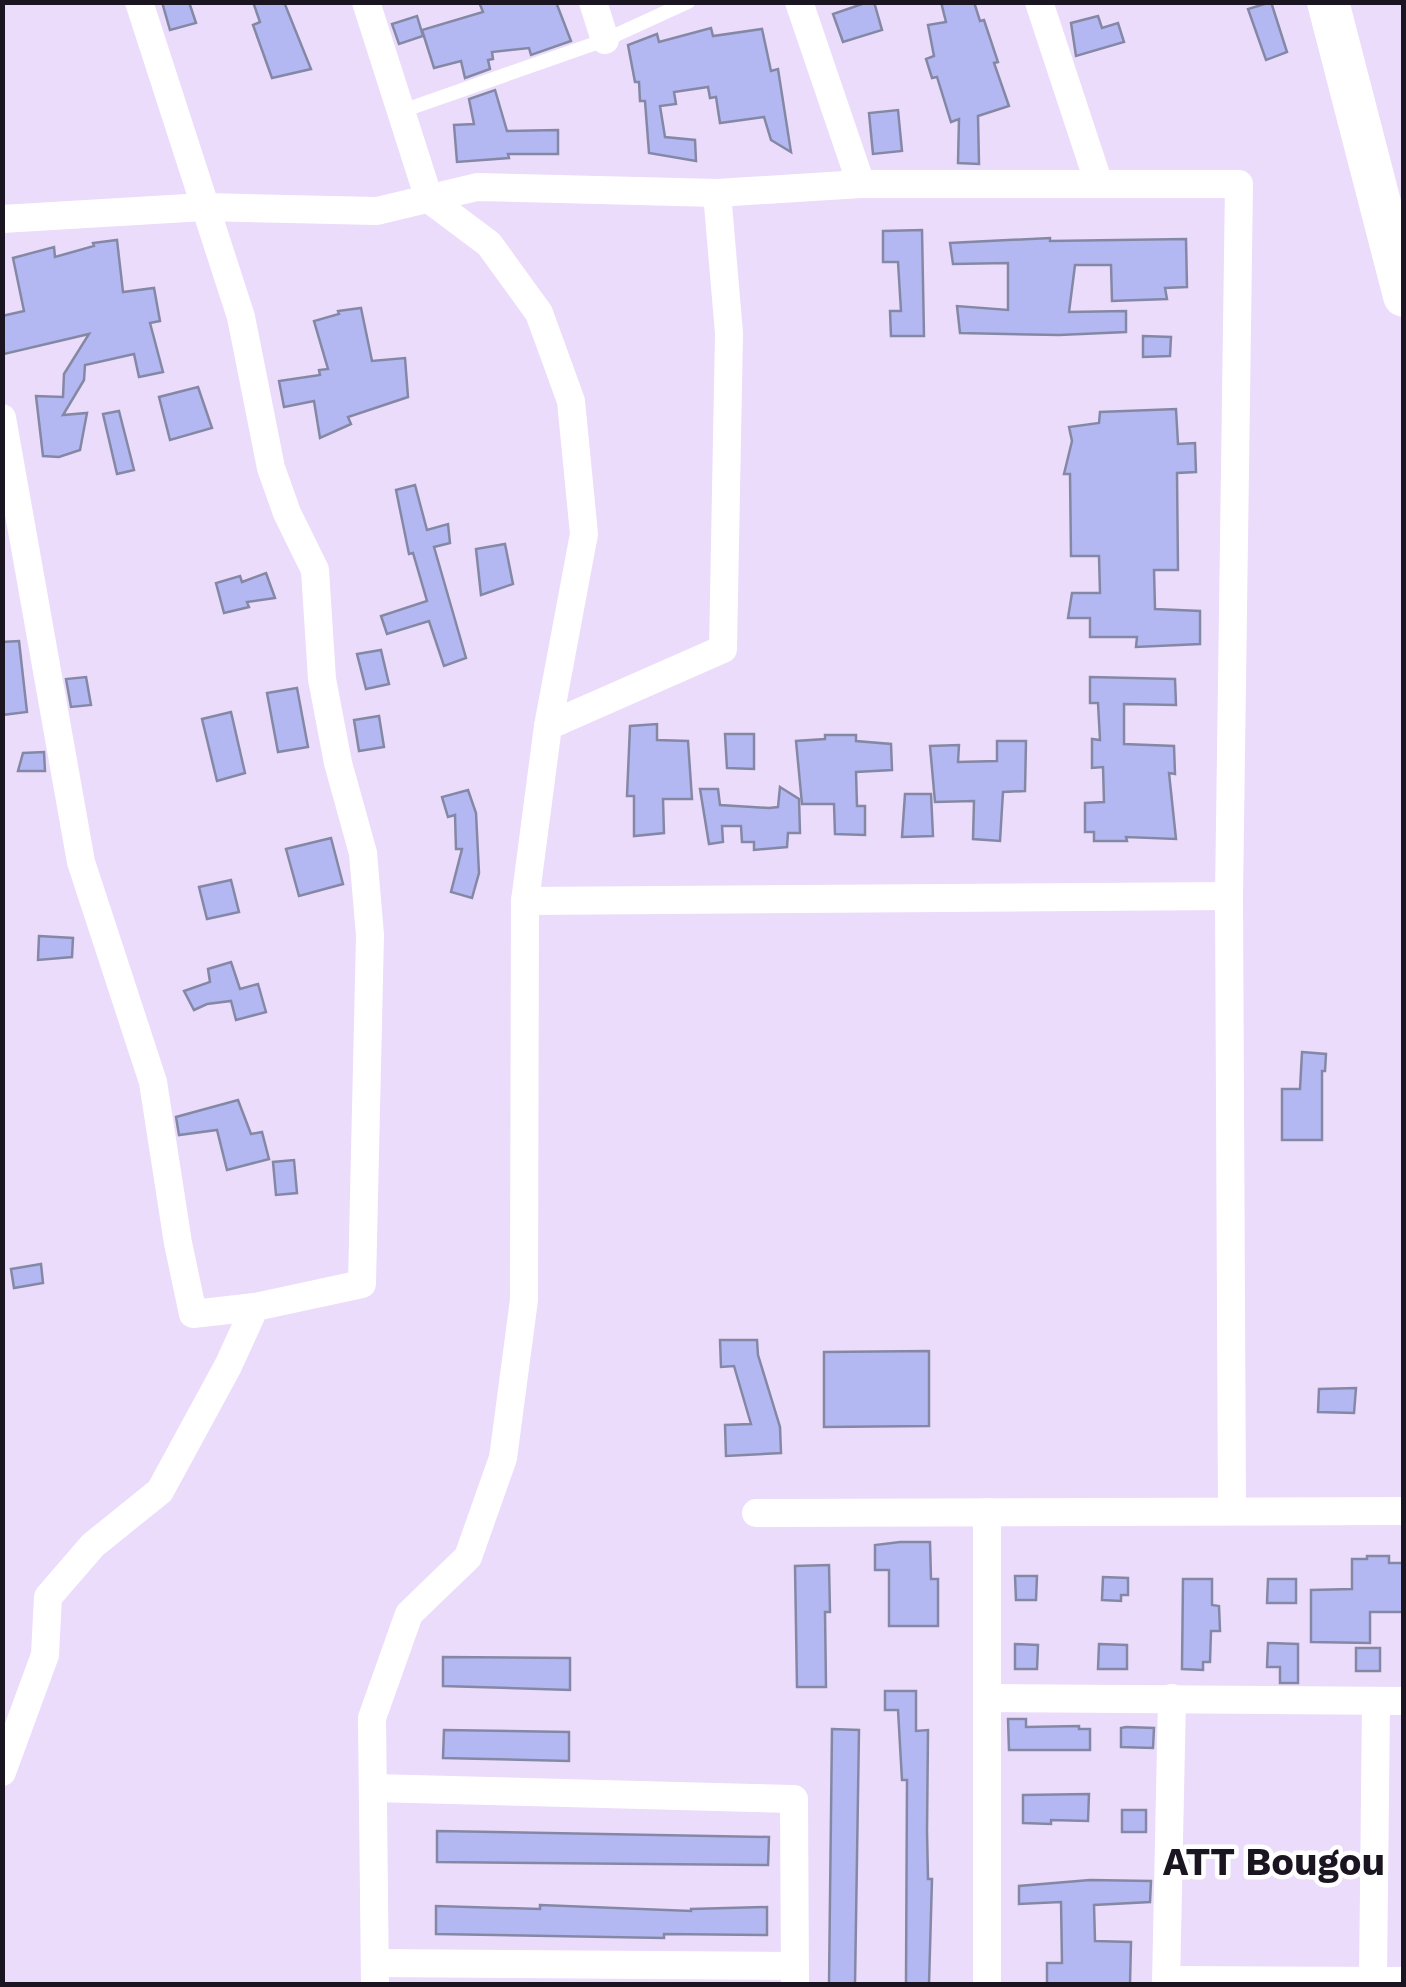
<svg xmlns="http://www.w3.org/2000/svg" width="1406" height="1987" font-family="'Work Sans',sans-serif">
  <style>
    .building { fill: #b4b8f2; stroke: #8588a5; stroke-width: 2.5 }
    .lines { fill: none; stroke-linecap: round; stroke-linejoin: round }
    .service { stroke: #fff; stroke-width: 14 }
    .minor { stroke: #fff; stroke-width: 28 }
    .primary { stroke: #fff; stroke-width: 42 }
    .labels { text-anchor: middle; stroke-width: 9; stroke-linejoin: round; paint-order: stroke }
    .quarter-label { font-size: 38px; font-weight: bold; fill: #1a1520; stroke: #fff }
  </style>
  <rect width="100%" height="100%" fill="#ebdcfb"/>
  <g class="building">
    <path d="M162,2H189L196,23L170,30Z"/>
    <path d="M253,2H284L311,69L272,78L253,25L260,22Z"/>
    <path d="M479,2H556L571,41L531,55L529,48L492,52L493,59L488,60L490,69L465,78L461,61L434,68L422,30L483,12Z"/>
    <path d="M868,2H874L882,30L843,42L833,14Z"/>
    <path d="M941,2H974L980,21L984,20L998,62L994,63L1009,106L978,116L979,164L958,163L959,119L951,122L937,77L932,78L926,59L934,56L928,25L946,22Z"/>
    <path d="M1271,2L1287,52L1266,60L1248,9Z"/>
    <path d="M417,16L423,36L399,44L392,24Z"/>
    <path d="M1098,16L1102,28L1118,23L1124,42L1076,56L1071,23Z"/>
    <path d="M711,28L713,36L762,29L771,71L778,69L791,152L771,140L764,117L720,123L716,97L710,98L708,87L674,92L676,104L660,106L665,137L695,140L696,161L649,153L645,101H640L639,82H635L628,45L657,34L659,42Z"/>
    <path d="M495,90L507,131L558,130V154H508L509,158L457,162L454,125L474,124L469,99Z"/>
    <path d="M898,110L902,151L873,154L869,113Z"/>
    <path d="M922,230L924,336H891L890,311H901L898,262H883V231Z"/>
    <path d="M1050,238V241L1186,239L1187,287L1165,288L1167,299L1112,301L1111,265H1075L1069,312L1126,311V332L1059,335L960,333L957,306L1008,310V263L953,264L950,243Z"/>
    <path d="M117,240L123,292L154,288L160,321L150,323L163,372L139,377L134,354L85,365L84,380L63,415L87,413L80,450L59,457L43,456L36,396L63,397L64,374L89,334L4,354L2,316L24,311L13,258L54,247L55,257L94,246L93,243Z"/>
    <path d="M361,308L372,361L405,358L408,397L348,417L351,424L320,438L314,401L284,407L279,381L320,375L319,370L328,369L314,321L339,314L338,311Z"/>
    <path d="M1143,336L1171,337L1170,356L1143,357Z"/>
    <path d="M198,387L212,428L170,440L159,397Z"/>
    <path d="M1176,409L1178,444L1195,443L1196,472L1177,473L1178,570H1154L1155,609L1200,611V644L1136,647L1137,637H1090V618H1068L1072,593H1100L1099,556H1071L1070,474H1064L1072,441L1069,427L1099,423L1100,412Z"/>
    <path d="M119,411L134,470L117,474L103,414Z"/>
    <path d="M415,485L427,530L448,524L450,543L434,547L466,658L444,666L429,621L387,634L381,616L427,601L413,553L409,554L396,490Z"/>
    <path d="M505,544L513,584L481,595L476,549Z"/>
    <path d="M266,573L275,598L247,602L249,607L224,613L216,583L240,576L242,582Z"/>
    <path d="M19,641L27,712L2,715V642Z"/>
    <path d="M381,650L389,684L366,689L357,654Z"/>
    <path d="M86,677L91,705L71,707L66,679Z"/>
    <path d="M1090,677L1175,679L1176,705L1124,704V744L1174,746L1175,774L1169,773L1176,839L1126,837L1127,841H1094V832H1085V803L1104,802L1103,767L1092,768V739L1100,740L1098,703H1090Z"/>
    <path d="M297,688L308,747L278,752L267,693Z"/>
    <path d="M231,712L245,773L217,781L202,719Z"/>
    <path d="M379,716L384,747L359,751L354,720Z"/>
    <path d="M657,724V740L688,741L692,799H663L664,833L634,836V796H627L630,726Z"/>
    <path d="M725,734H754V769L727,768Z"/>
    <path d="M825,735H856V741L891,744L892,770L856,772L857,806H865V835L835,834L834,804H802L796,741L825,739Z"/>
    <path d="M997,741H1026L1025,791L1003,792L1000,841L973,839L974,801L935,802L930,746L959,745L958,762L997,761Z"/>
    <path d="M44,752L45,771H18L23,753Z"/>
    <path d="M780,787L799,799L800,833H788L787,847L754,850V842H742L741,826H722L723,842L709,844L700,789H718L720,805L769,808L778,807Z"/>
    <path d="M468,790L476,813L479,873L472,898L451,892L462,849H456L455,815L448,817L442,797Z"/>
    <path d="M905,794H931L933,836L902,837Z"/>
    <path d="M331,838L343,884L299,896L286,849Z"/>
    <path d="M231,880L239,912L207,919L199,887Z"/>
    <path d="M39,936L73,938L72,957L38,960Z"/>
    <path d="M231,962L240,989L258,984L266,1012L236,1020L231,1001L207,1004L194,1010L184,991L210,982L208,969Z"/>
    <path d="M1302,1052L1326,1054L1325,1071H1322V1140H1282V1089H1300Z"/>
    <path d="M238,1100L251,1134L262,1132L269,1159L227,1170L217,1130L179,1135L176,1117Z"/>
    <path d="M294,1160L297,1193L276,1195L273,1162Z"/>
    <path d="M41,1264L43,1283L14,1288L11,1269Z"/>
    <path d="M720,1340H757L758,1355L780,1427L781,1453L726,1456L725,1425L751,1424L734,1366L721,1367Z"/>
    <path d="M929,1351V1426L824,1427V1352Z"/>
    <path d="M1356,1388L1354,1413L1318,1412L1319,1389Z"/>
    <path d="M900,1542H930L931,1579H938V1626H889V1570H875V1545Z"/>
    <path d="M1367,1556H1389V1563H1404V1612H1370V1643L1311,1642V1590L1352,1589V1559H1367Z"/>
    <path d="M829,1565L830,1612H825L826,1687H797L795,1566Z"/>
    <path d="M1015,1576H1037L1036,1600H1016Z"/>
    <path d="M1103,1577L1128,1578V1595H1121V1601L1102,1600Z"/>
    <path d="M1183,1579H1212V1605L1219,1606L1220,1631H1211L1210,1662H1203V1670L1182,1669Z"/>
    <path d="M1268,1579H1296V1603H1267Z"/>
    <path d="M1268,1643L1298,1644V1683H1280V1667H1267Z"/>
    <path d="M1015,1644L1038,1645L1037,1669H1015Z"/>
    <path d="M1099,1644L1127,1645V1669H1098Z"/>
    <rect x="1356" y="1648" width="24" height="23"/>
    <path d="M443,1657L570,1658V1690L443,1686Z"/>
    <path d="M885,1691H916V1731L928,1730L927,1831L928,1879H932L929,1984H906L907,1780H902L898,1710H885Z"/>
    <path d="M1008,1719H1026V1727L1079,1726V1729H1090V1750H1009Z"/>
    <path d="M1126,1727L1154,1728L1153,1748L1121,1747V1728Z"/>
    <path d="M832,1729L859,1730L855,1984H829Z"/>
    <path d="M444,1730L569,1732V1761L443,1758Z"/>
    <path d="M1089,1794L1088,1821L1051,1820V1824L1023,1823V1795Z"/>
    <rect x="1122" y="1810" width="24" height="22"/>
    <path d="M437,1831L769,1837L768,1865L437,1862Z"/>
    <path d="M1090,1880L1151,1881L1150,1902L1094,1905L1095,1941L1131,1942L1130,1983L1047,1984V1963H1062L1061,1902L1019,1904V1886Z"/>
    <path d="M540,1905L691,1911V1909L767,1907V1935L664,1934V1938L436,1934V1906L540,1909Z"/>
  </g>
  <g class="lines">
    <path class="service" d="M402,111L605,40L688,2"/>
    <g class="minor">
      <path d="M366,2L429,199L489,244L539,313L571,401L584,534L548,726L525,901L524,1300L503,1458L468,1557L409,1614L372,1718L375,1984"/>
      <path d="M593,2L605,40"/>
      <path d="M799,2L861,184"/>
      <path d="M1039,2L1099,184"/>
      <path d="M2,219L204,207L377,211L477,187L717,193L861,184H1239L1229,896L1232,1511"/>
      <path d="M2,418L81,862L153,1082L178,1243L193,1314L255,1307"/>
      <path d="M548,726L723,649L729,333L717,193"/>
      <path d="M525,901L1229,896"/>
      <path d="M987,1512V1984"/>
      <path d="M756,1513L1404,1511"/>
      <path d="M988,1698L1404,1701"/>
      <path d="M2,1772L45,1655L48,1597L93,1545L160,1491L228,1366L255,1307L362,1284L370,935L363,853L338,763L322,679L315,570L287,513L271,468L241,317L139,2"/>
      <path d="M373,1788L794,1799L795,1984"/>
      <path d="M375,1963L795,1966"/>
      <path d="M1167,1980L1404,1981"/>
      <path d="M1373,1981L1376,1701"/>
      <path d="M1166,1984L1172,1698"/>
    </g>
    <path class="primary" d="M1328,2L1404,296"/>
  </g>
  <g class="labels">
    <g class="quarter-label">
      <text x="1274" y="1875">ATT Bougou</text>
    </g>
  </g>
  <rect width="1406" height="1987" fill="none" stroke="#1a1520" stroke-width="10"/>
</svg>
